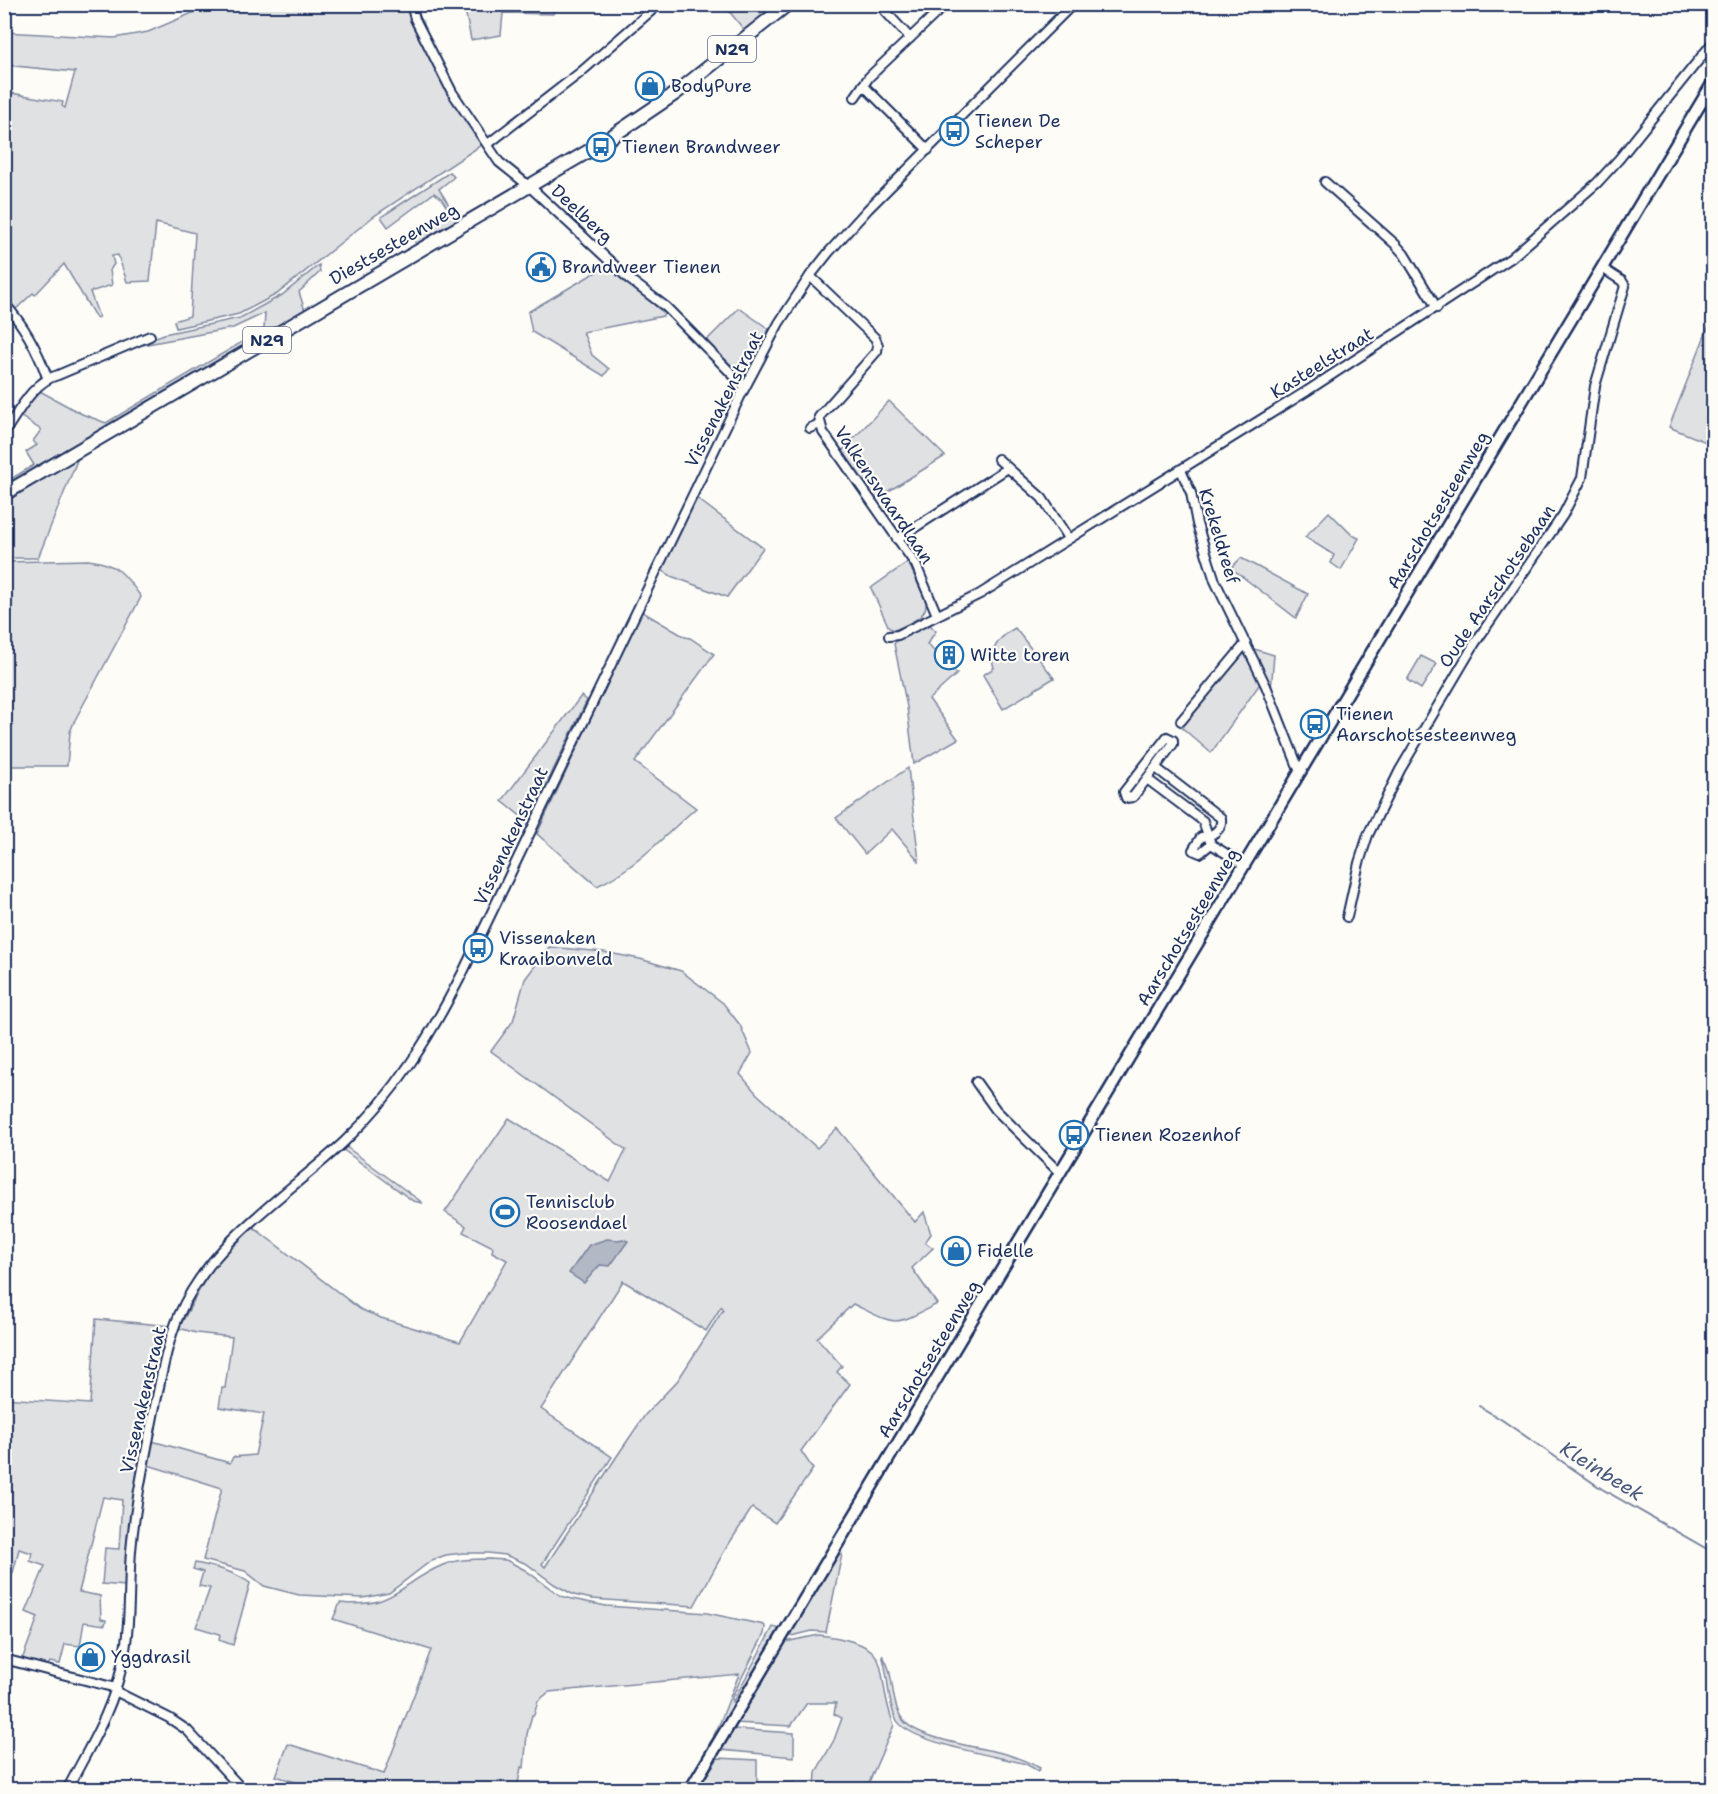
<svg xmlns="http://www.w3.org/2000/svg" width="1718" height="1794" font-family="'Shantell Sans',sans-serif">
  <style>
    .green { fill: #e0e1e3; stroke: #7e88a0; stroke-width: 1.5; fill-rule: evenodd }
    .water { fill: #b3b8c5; stroke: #76819c; stroke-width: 1.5 }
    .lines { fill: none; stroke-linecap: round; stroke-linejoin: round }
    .stream { stroke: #76819c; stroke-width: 2 }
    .minor-casing { stroke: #1b2f5e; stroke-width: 12 }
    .secondary-casing { stroke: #1b2f5e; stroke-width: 15 }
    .primary-casing { stroke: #1b2f5e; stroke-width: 16 }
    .minor { stroke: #fdfcf7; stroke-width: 8 }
    .secondary { stroke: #fdfcf7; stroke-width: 10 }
    .primary { stroke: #fdfcf7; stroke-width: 12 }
    .labels { text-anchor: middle; stroke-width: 4.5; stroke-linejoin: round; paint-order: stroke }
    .shield { fill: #fdfcf7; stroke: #5f6c8c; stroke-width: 1.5 }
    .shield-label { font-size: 16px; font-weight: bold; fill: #1b2f5e }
    .poi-label { font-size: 18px; fill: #1b2f5e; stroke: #fdfcf7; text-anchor: start }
    .street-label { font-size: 18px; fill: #1b2f5e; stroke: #fdfcf7 }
    .water-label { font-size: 20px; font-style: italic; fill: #49587d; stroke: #fdfcf7 }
  </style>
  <rect width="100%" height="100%" fill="#fdfcf7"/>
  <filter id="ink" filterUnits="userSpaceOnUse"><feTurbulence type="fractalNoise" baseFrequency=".0167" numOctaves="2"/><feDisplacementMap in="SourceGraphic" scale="12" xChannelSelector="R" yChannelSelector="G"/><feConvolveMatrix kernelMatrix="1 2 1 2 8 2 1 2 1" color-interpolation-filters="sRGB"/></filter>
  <g filter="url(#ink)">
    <g class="green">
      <path d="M211,5H408L441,78L483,144L374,216L277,294L239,314L176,328L174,321L190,316L195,233L156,223L150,281L127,282L118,255L112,256L114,264L110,270L112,285L90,292L99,317L96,318L64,264L35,295L33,293L15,310L5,300L4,194L9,168L5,167V92L63,102L62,106L65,108L75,72L5,65L4,32L114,38L148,32Z"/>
      <path d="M464,5H554L553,14L503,13L501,35L471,40Z"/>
      <path d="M724,5H766L771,11L745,31Z"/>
      <path d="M450,172L454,177L439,189L458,220L416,244L412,237L413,233L448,209L441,198L434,193L388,227L381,217Z"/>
      <path d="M319,265L320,272L299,292L305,311L10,482L9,480L34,465L26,452L37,445L33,441L41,430L20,416L38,390L82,414L106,423L264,329L265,313L233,328L137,346L96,363L95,361L164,334L240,318L282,295Z"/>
      <path d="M608,265L664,313L663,316L583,332L592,355L609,369L604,376L532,332L528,312Z"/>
      <path d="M739,308L769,329L746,375L739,373L706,341Z"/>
      <path d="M1711,320L1714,321L1713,445L1669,427Z"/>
      <path d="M889,401L945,456L876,499L842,451Z"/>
      <path d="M78,458L38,558H5V502Z"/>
      <path d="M695,497L763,548L727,597L671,576L660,569Z"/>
      <path d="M1329,512L1352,535L1359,538L1341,570L1331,563L1334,555L1305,537Z"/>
      <path d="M1241,558L1308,594L1296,618L1231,568Z"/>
      <path d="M88,560C117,563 125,574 141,597L75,720L70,732L67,766H5V562Z"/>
      <path d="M908,562L926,601C928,619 908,623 895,630L889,628L871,588Z"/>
      <path d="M641,611L685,637L690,638L714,654L635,762L696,808C665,835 635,869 597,886L537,834Z"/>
      <path d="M928,623L936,631L927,644L957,674L929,699L958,739L914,764L907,707L894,644L897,640Z"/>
      <path d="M1015,628L1054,678L1003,709L983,675L994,668C988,649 999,637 1015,628Z"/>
      <path d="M1245,648L1262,681L1211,753L1180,726Z"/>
      <path d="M1251,648L1274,655L1271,690Z"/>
      <path d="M1421,656L1437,664L1421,689L1407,680Z"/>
      <path d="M581,696L587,700L528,822L502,801Z"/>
      <path d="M908,768L919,861L892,829L865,854L836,818Z"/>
      <path d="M549,947L604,952L640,959L681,971L723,1003L740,1025L752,1053L740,1074L757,1094L817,1148L837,1128L915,1222L924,1212L931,1234L925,1242L933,1248L912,1268L937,1304C892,1327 898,1326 853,1304L817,1338L842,1366L837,1372L850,1384L801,1451L813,1469L775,1523L752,1508L725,1550L694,1606L592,1599L574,1595L554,1584L527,1564L505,1555L488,1553H463L446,1555L432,1560L389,1593L363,1598L299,1595L264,1586L245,1571L203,1560L222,1488L148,1465L152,1441L230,1463L233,1457L255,1455L264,1414L219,1407L222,1388H225L232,1337L196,1333L179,1328L206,1278L219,1261L253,1227L360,1309L381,1318L460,1342L507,1260L492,1252L493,1247L463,1232L466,1226L445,1212L509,1118L610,1182L626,1150L491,1051L513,1021L525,979ZM623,1281L706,1331L721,1307L723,1310L678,1380L645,1415L617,1456L545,1567L542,1564L612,1457L541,1409Z"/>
      <path d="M345,1146L423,1203L413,1201L342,1149Z"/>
      <path d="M96,1319L171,1326C144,1410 131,1499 125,1586L102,1584L105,1548L119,1549L122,1500L103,1497L79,1592L100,1596L101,1619L106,1620L105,1625L84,1622L80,1646L65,1644L60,1664L50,1662L47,1667L22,1660L38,1617L26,1612L45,1566L30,1561L32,1553L19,1549L13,1573L5,1571L4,1398L90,1404Z"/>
      <path d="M837,1554H842L826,1632L812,1631L788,1637Z"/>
      <path d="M489,1559L506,1560L525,1570L561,1596L572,1599L606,1606L707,1613L764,1625L765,1627L764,1634L732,1697V1703L773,1627L781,1629L697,1768L719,1725L739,1674L549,1692L538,1701L534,1715H532L527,1734L524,1768L521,1767L517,1789H317L276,1776L288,1744L384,1774L431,1650L333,1619L340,1603C396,1609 399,1583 443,1565C457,1559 474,1559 489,1559Z"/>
      <path d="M195,1563C215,1567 233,1571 250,1583L233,1645L219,1640L220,1634L196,1627L210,1588L199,1586L203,1572L193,1569Z"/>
      <path d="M819,1635C902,1645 871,1667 894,1725L866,1789H815L816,1772L834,1740L842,1718L834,1714L836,1703H807L791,1726L736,1723L785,1642Z"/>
      <path d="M882,1655C896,1674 889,1701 903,1720C917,1739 982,1748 1006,1754C1018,1758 1029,1762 1040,1768L1038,1771L1026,1764C998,1756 908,1743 896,1719C887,1702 889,1675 882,1655Z"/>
      <path d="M733,1729L794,1733V1757L721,1750Z"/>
      <path d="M718,1758L757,1760V1784L794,1783V1789H738L737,1786L699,1787Z"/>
    </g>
    <path class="water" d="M607,1239L618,1240L623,1239L628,1241L610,1266L600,1265L584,1283L569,1273L589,1245Z"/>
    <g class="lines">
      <g class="stream">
        <path d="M34,386L41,377V371"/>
        <path d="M4,439L35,395"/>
        <path d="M1479,1406L1502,1420L1602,1489L1714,1553"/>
      </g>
      <g class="minor-casing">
        <g id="minor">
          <path d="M411,4L415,19L452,92L499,162L529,186L629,279L666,307L745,387"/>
          <path d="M885,11L910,38"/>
          <path d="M863,85L928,150"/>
          <path d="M855,97L869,77L946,4"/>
          <path d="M488,144L581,72L659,4"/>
          <path d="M1325,182L1395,244L1404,254L1437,308"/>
          <path d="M810,276L875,338L878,345L877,351L819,417L823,432L916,565L937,615"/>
          <path d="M4,303C23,324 38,351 47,377"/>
          <path d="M810,428L820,424"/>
          <path d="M4,433C18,413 33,381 58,375L150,336"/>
          <path d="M998,459L1042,498L1068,538"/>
          <path d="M1181,470L1191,493L1197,524L1215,581L1266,686L1300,772"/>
          <path d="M897,539L1008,468"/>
          <path d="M889,636L898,635L980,594L1009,576L1307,391L1511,258L1597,183L1619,159L1714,41"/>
          <path d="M1181,721L1246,643"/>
          <path d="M1167,737L1173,740V744L1133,797L1126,798L1124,792Z"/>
          <path d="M1156,768L1221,818C1223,830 1211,837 1201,837L1193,850L1200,853L1211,844"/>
          <path d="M1147,779L1203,821L1211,844L1244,865"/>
          <path d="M1347,917L1359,863L1368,835L1400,770L1475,643L1563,515L1582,478L1595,386L1625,286L1622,281L1602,268"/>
          <path d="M976,1082L996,1110L1060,1173"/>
          <path d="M4,1659L116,1688"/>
          <path d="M115,1691L169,1718L187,1730L243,1790"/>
          <path d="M67,1790C88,1749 113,1710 122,1665C131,1627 128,1589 131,1551C135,1504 145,1458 154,1411C161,1379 166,1346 179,1315C212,1240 286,1196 344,1142C396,1093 431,1035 463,972L740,397L779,323L810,276L829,252L868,209L1073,4"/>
        </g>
      </g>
      <g class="secondary-casing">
        <path id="secondary" d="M690,1790L1714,81"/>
      </g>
      <g class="primary-casing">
        <path id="primary" d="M4,494L599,145L676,93L788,4"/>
      </g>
      <use href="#minor" class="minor"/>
      <use href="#secondary" class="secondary"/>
      <use href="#primary" class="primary"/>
    </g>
  </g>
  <defs>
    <g id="shop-ring" transform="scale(1.5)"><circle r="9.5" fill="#fdfcf7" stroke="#1f6fb2" stroke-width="1.5"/><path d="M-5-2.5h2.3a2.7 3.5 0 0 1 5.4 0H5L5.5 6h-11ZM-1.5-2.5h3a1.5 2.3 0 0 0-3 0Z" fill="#1f6fb2"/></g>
    <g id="bus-ring" transform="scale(1.5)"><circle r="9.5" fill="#fdfcf7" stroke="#1f6fb2" stroke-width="1.5"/><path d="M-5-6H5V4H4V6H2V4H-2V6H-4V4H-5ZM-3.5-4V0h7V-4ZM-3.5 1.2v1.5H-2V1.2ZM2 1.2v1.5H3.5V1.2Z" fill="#1f6fb2"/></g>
    <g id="civic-ring" transform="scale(1.5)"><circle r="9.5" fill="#fdfcf7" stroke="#1f6fb2" stroke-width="1.5"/><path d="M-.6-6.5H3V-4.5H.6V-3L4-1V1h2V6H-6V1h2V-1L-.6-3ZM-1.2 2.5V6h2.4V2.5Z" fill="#1f6fb2"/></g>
    <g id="building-ring" transform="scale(1.5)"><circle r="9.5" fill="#fdfcf7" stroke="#1f6fb2" stroke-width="1.5"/><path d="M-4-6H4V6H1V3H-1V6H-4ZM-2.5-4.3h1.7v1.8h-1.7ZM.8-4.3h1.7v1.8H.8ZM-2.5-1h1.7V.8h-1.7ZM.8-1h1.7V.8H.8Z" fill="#1f6fb2"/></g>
    <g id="stadium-ring" transform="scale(1.5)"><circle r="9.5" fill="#fdfcf7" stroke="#1f6fb2" stroke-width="1.5"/><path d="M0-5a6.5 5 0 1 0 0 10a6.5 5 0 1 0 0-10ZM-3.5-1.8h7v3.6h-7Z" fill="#1f6fb2"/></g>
  </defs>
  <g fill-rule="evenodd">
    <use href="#shop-ring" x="650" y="86"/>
    <use href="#bus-ring" x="954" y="131"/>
    <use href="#bus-ring" x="601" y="147"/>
    <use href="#civic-ring" x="541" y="267"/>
    <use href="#building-ring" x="949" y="655"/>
    <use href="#bus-ring" x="1315" y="724"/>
    <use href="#bus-ring" x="478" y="948"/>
    <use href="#bus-ring" x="1074" y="1135"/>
    <use href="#stadium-ring" x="505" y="1212"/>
    <use href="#shop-ring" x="956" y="1251"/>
    <use href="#shop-ring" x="90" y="1657"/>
  </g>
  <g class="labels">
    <g class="shield">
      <rect x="708" y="36" width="48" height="26" rx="4.5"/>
      <rect x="243" y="327" width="48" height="26" rx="4.5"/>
    </g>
    <g class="shield-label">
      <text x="732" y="55">N29</text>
      <text x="267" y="346">N29</text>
    </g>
    <g class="poi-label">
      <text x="671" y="92">BodyPure</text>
      <text x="975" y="127">Tienen De<tspan x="975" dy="21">Scheper</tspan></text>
      <text x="622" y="153">Tienen Brandweer</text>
      <text x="562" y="273">Brandweer Tienen</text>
      <text x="970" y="661">Witte toren</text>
      <text x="1336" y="720">Tienen<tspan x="1336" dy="21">Aarschotsesteenweg</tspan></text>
      <text x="499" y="944">Vissenaken<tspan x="499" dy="21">Kraaibonveld</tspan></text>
      <text x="1095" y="1141">Tienen Rozenhof</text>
      <text x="526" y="1208">Tennisclub<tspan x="526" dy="21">Roosendael</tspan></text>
      <text x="977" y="1257">Fidelle</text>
      <text x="111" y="1663">Yggdrasil</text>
    </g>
    <g class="street-label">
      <text transform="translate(582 214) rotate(43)" y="6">Deelberg</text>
      <text transform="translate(394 244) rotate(-30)" y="6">Diestsesteenweg</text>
      <text transform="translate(1322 363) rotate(-32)" y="6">Kasteelstraat</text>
      <text transform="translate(724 399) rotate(-63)" y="6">Vissenakenstraat</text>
      <text transform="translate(884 495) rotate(56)" y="6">Valkenswaardlaan</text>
      <text transform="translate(1438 510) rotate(-59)" y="6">Aarschotsesteenweg</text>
      <text transform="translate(1219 536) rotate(73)" y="6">Krekeldreef</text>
      <text transform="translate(1497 586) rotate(-56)" y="6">Oude Aarschotsebaan</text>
      <text transform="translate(511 836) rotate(-65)" y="6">Vissenakenstraat</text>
      <text transform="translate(1188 927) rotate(-59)" y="6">Aarschotsesteenweg</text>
      <text transform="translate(929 1359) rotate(-59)" y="6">Aarschotsesteenweg</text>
      <text transform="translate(143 1400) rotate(-77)" y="6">Vissenakenstraat</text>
    </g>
    <g class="water-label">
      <text transform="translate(1602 1471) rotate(32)" y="7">Kleinbeek</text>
    </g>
  </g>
  <rect width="1718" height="1794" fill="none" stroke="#fdfcf7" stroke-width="24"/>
  <rect x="12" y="12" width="1694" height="1770" fill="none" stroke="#1b2f5e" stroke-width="2" filter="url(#ink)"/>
</svg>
